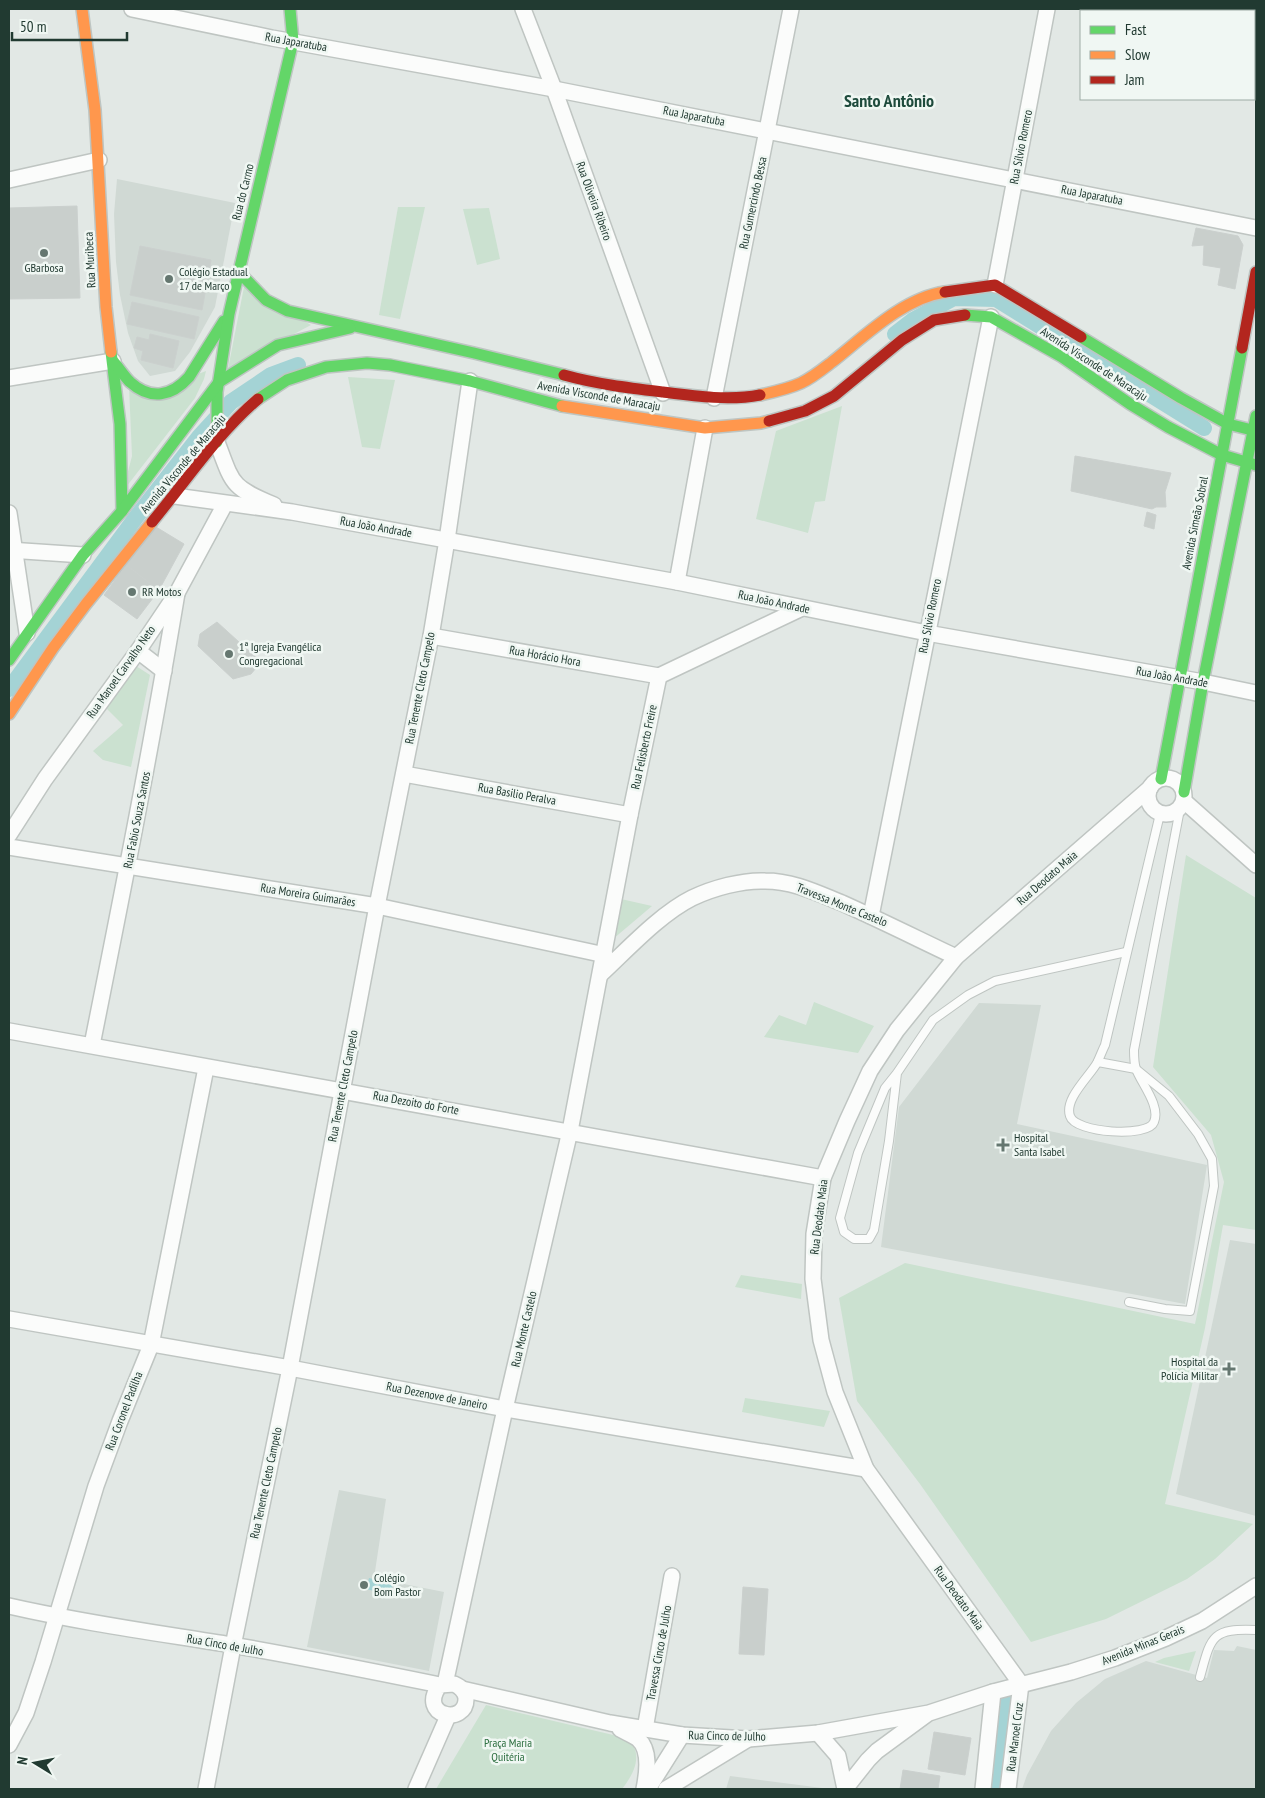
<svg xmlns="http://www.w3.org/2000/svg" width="1265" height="1798" font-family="'PT Sans Narrow',sans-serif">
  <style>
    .built { fill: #d0d9d4 }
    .green { fill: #cbe1d0 }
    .water { fill: #a4d3d5 }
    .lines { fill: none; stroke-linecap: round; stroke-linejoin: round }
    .canal { stroke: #a4d3d5; stroke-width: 16 }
    .building { fill: #c9cfcc; stroke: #cbd0ce }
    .lane-casing { stroke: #bfc5c2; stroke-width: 10 }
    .street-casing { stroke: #bfc5c2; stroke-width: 18 }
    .fast-casing { stroke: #bec5c2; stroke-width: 14 }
    .slow-casing { stroke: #bec5c2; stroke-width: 14 }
    .jam-casing { stroke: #bec5c2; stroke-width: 14 }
    .lane { stroke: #fbfcfb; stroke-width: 8 }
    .street { stroke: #fbfcfb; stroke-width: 15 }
    .fast { stroke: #63d668; stroke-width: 11 }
    .slow { stroke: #ff974d; stroke-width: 11 }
    .jam { stroke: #b3261e; stroke-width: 11 }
    .poi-dot { fill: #657770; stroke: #f0f7f3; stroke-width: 2 }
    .labels { text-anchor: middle; stroke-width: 5; stroke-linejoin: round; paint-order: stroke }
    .street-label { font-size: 12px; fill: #213a31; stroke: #f0f7f3 }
    .poi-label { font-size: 12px; fill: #213a31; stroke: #f0f7f3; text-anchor: start }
    .park-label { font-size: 12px; fill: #2d6f40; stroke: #f0f7f3 }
    .district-label { font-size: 18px; font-weight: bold; fill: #1e4b3c; stroke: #f0f7f3 }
  </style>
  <rect width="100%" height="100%" fill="#e2e8e5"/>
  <g class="built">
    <path d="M117,179L235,203L215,307L190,352L175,371L150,376L138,361L128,333L120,295L116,262L114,214Z"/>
    <path d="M979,1003L1041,1005L1017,1124L1207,1165L1185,1304L881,1247L899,1107Z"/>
    <path d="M1230,1240L1256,1244V1516L1176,1494Z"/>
    <path d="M339,1490L386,1499L374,1578L444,1592L429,1671L307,1647Z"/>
    <path d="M1237,1646L1256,1650V1789H1022L1027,1775L1051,1731L1076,1703L1105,1679L1146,1661L1207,1678L1214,1650L1234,1651Z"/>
    <path d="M730,1776L830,1789H726Z"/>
  </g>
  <g class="green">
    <path d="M398,207H425L400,319L379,315Z"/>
    <path d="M489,208L500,259L477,265L463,209Z"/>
    <path d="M244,287L311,325L228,369Z"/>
    <path d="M206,371L204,379L195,398L123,491L132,456L129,387L142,395Z"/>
    <path d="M348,377L395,380L380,449L362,447Z"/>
    <path d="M842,406L825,501L815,502L808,533L756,519L776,431Z"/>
    <path d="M136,666L150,675L131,767L103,760L93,751L123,725L105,707Z"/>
    <path d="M1186,855L1256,898V1230L1223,1225L1205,1328L1165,1504L1253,1524L1215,1559L1187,1579L1106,1619L1031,1642L920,1484L857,1401L839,1298L905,1263L1195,1324L1224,1182L1211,1135L1153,1067Z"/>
    <path d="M621,899L652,906L613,939Z"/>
    <path d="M814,1002L874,1026L858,1053L764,1037L779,1015L806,1025Z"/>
    <path d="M741,1275L802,1284L801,1299L735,1287Z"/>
    <path d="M745,1398L830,1411L824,1427L742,1412Z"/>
    <path d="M1196,1651L1189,1671L1155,1662L1164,1658Z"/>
    <path d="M486,1705L626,1738C645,1752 634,1774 622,1789H436Z"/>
  </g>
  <path class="water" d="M369,1578L393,1584L390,1595L366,1589Z"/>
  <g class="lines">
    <g class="canal">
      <path d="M895,334L913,320L954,298L996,299L1204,428"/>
      <path d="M9,689L137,516L199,437L231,402L271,375L298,365"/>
      <path d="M996,1789L1006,1700"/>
    </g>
  </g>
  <g class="building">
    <path d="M77,206L80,298L9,299V208Z"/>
    <path d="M1196,228L1238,236L1243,245L1235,289L1218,285L1221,268L1203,265L1204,245L1192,246Z"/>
    <path d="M140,246L211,260L202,310L130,295Z"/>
    <path d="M132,302L199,317L194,339L127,324Z"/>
    <path d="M150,334L179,341L173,368L141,360L143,351L134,348L137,337L149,340Z"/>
    <path d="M1075,456L1171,473L1165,492L1166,507H1156L1152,509L1071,491Z"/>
    <path d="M1147,512L1156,515L1154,529L1144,526Z"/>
    <path d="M156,527L184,544L159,590L126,565Z"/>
    <path d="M126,565L159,590L137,619L104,595Z"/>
    <path d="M217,622L261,662L251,674L233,679L198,646L200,634Z"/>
    <path d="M743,1587L768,1589L764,1655L739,1654Z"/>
    <path d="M934,1732L971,1738L965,1775L928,1769Z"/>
    <path d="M903,1770L940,1776L938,1789H900Z"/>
  </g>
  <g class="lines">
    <g class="lane-casing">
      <g id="lane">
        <path d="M1160,814L1105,1045C1102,1051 1100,1057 1097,1063C1089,1077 1064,1099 1070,1116C1075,1133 1148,1138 1154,1122C1161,1106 1141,1083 1136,1069C1134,1063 1134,1056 1134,1050L1180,809"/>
        <path d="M1098,1062L1136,1069L1169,1096L1198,1134L1212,1159L1214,1186L1190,1311L1165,1309L1129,1302"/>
        <path d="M897,1073L889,1141L874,1230L869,1239H854L844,1232L840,1218L858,1153L885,1088L897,1073L933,1020L968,995L995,981L1126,952"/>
        <path d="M1200,1677C1211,1637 1211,1628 1256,1630"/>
      </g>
    </g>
    <g class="street-casing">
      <g id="street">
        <path d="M132,9L272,38L554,89L1256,228"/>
        <path d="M523,9L554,89L663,393"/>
        <path d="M9,180L99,160"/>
        <path d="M995,285L1047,9"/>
        <path d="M9,378L113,361"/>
        <path d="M714,398L791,9"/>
        <path d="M217,442C233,485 231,487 274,505"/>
        <path d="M175,496L292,512L677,582L927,633L1203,682L1256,693"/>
        <path d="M9,513L27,633"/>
        <path d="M9,550L83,555"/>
        <path d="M677,582L705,428"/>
        <path d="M431,636L659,676"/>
        <path d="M138,651L164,671"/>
        <path d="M659,676L802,608"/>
        <path d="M404,774L630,815"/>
        <circle cx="1166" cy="796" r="18"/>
        <path d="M1184,801L1256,865"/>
        <path d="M9,835L45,779L138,651L177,593L225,504"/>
        <path d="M9,847L377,906L605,955"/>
        <path d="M871,916L991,317"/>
        <path d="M601,974C627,950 660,914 692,898C713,888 742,880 765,881C793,881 817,893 842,903C880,920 918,939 956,957"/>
        <path d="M9,1031L823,1178"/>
        <path d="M92,1045C122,895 152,744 177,593"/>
        <path d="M9,1319L290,1368L505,1409L866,1469"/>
        <path d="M9,1606C83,1623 158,1633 232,1645C302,1657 371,1671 440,1685L454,1684C461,1687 465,1691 466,1698C467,1727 416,1716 440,1685"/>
        <path d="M445,1684L505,1409L570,1131L630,815L659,676"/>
        <path d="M1021,1684L866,1469L835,1392L821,1340L813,1279L814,1234L823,1178L847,1121L870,1071L897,1030L956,957L1150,788"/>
        <path d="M462,1689L610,1723L682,1735L748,1739L818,1733L929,1713L993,1692L1071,1672L1115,1658L1166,1638L1202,1621L1256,1586"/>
        <path d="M620,1729C625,1732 633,1735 638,1739C651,1750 647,1774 644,1789"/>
        <path d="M645,1729L672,1576"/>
        <path d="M818,1733L838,1756L845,1789"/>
        <path d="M9,1745L26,1713L43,1662L96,1486L120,1421L151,1345L206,1068"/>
        <path d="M206,1789L233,1646L290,1368L377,906L431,636L447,540L470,381"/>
        <path d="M416,1789L448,1716"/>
        <path d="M648,1789L682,1735"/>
        <path d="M666,1789L748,1739"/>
        <path d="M845,1789L868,1760L877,1751L926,1715"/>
        <path d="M983,1789L993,1692"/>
        <path d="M1008,1789L1021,1684"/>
      </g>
    </g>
    <g class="fast-casing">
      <g id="fast">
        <path d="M238,271L266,300L288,311L474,353L564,375"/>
        <path d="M965,315L991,317L1062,357L1130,404L1168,427L1222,455L1256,465"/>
        <path d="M1081,337L1181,398L1228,424L1256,431"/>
        <path d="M111,352L120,424L122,511"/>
        <path d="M113,361C119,368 124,376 130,382C151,401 172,396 189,377L224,321"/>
        <path d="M258,399L287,380L326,367L367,363L390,365L470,381L562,406"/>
        <path d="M217,442V392L229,314L293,41L290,9"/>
        <path d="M9,660L83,555L122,511L219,382L278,345L350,328"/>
        <path d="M1161,779L1242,348"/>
        <path d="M1184,792L1203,682L1256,416"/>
      </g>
    </g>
    <g class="slow-casing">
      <g id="slow">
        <path d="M82,9L95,110L106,307L111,352"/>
        <path d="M760,395C774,392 788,389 801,383C812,378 823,369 832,362C865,336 903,298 945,292"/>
        <path d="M562,406L705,428L761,423L769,421"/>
        <path d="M9,714L53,648L86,604L152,522"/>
      </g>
    </g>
    <g class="jam-casing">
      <g id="jam">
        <path d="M945,292L995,285L1081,337"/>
        <path d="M1242,348L1256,272"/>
        <path d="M564,375C596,384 630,388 663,392C694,396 729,401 760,395"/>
        <path d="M769,421L805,411L834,396L902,340L934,320L965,315"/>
        <path d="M152,522C186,481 217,434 258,399"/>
      </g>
    </g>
    <use href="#lane" class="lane"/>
    <use href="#street" class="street"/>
    <use href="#fast" class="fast"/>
    <use href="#slow" class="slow"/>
    <use href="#jam" class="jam"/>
  </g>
  <g class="poi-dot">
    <circle cx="44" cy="253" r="5"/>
    <circle cx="169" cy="279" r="5"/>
    <circle cx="132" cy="592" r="5"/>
    <circle cx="229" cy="654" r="5"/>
    <path d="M1000.5 1137.5h5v5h5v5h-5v5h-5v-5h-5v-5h5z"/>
    <path d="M1226.5 1361.5h5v5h5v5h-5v5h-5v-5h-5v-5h5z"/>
    <circle cx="364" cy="1585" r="5"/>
  </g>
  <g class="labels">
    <g class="street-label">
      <text transform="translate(296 42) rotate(10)" y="4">Rua Japaratuba</text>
      <text transform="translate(694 116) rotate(11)" y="4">Rua Japaratuba</text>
      <text transform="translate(1021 147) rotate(-79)" y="4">Rua Sílvio Romero</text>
      <text transform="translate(243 192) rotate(-76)" y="4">Rua do Carmo</text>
      <text transform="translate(1092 195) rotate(11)" y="4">Rua Japaratuba</text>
      <text transform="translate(594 201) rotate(70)" y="4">Rua Oliveira Ribeiro</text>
      <text transform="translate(753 203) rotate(-78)" y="4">Rua Gumercindo Bessa</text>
      <text transform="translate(90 260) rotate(-93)" y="4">Rua Muribeca</text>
      <text transform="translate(1094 364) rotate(33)" y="4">Avenida Visconde de Maracaju</text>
      <text transform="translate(599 396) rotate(10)" y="4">Avenida Visconde de Maracaju</text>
      <text transform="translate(183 464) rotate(-50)" y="4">Avenida Visconde de Maracaju</text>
      <text transform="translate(1195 523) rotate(-79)" y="4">Avenida Simeão Sobral</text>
      <text transform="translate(376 527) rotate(10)" y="4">Rua João Andrade</text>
      <text transform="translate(774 602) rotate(12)" y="4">Rua João Andrade</text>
      <text transform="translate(930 616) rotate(-79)" y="4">Rua Sílvio Romero</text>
      <text transform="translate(545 656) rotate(10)" y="4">Rua Horácio Hora</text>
      <text transform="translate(121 672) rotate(-55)" y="4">Rua Manoel Carvalho Neto</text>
      <text transform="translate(1172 677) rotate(10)" y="4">Rua João Andrade</text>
      <text transform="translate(420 688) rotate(-79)" y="4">Rua Tenente Cleto Campelo</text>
      <text transform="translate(644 747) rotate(-78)" y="4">Rua Felisberto Freire</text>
      <text transform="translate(517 794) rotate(10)" y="4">Rua Basilio Peralva</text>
      <text transform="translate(137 820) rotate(-79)" y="4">Rua Fabio Souza Santos</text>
      <text transform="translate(1047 878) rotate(-41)" y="4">Rua Deodato Maia</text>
      <text transform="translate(308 895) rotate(9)" y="4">Rua Moreira Guimarães</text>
      <text transform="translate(842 905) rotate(22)" y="4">Travessa Monte Castelo</text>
      <text transform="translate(343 1086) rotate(-79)" y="4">Rua Tenente Cleto Campelo</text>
      <text transform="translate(416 1103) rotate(10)" y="4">Rua Dezoito do Forte</text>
      <text transform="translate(819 1217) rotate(-83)" y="4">Rua Deodato Maia</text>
      <text transform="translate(524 1329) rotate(-77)" y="4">Rua Monte Castelo</text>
      <text transform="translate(437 1396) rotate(11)" y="4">Rua Dezenove de Janeiro</text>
      <text transform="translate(124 1411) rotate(-69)" y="4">Rua Coronel Padilha</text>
      <text transform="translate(266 1483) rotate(-78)" y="4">Rua Tenente Cleto Campelo</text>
      <text transform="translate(959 1598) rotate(54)" y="4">Rua Deodato Maia</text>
      <text transform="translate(225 1645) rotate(10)" y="4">Rua Cinco de Julho</text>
      <text transform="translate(1143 1645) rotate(-22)" y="4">Avenida Minas Gerais</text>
      <text transform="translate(659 1653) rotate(-80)" y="4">Travessa Cinco de Julho</text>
      <text transform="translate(727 1736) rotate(1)" y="4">Rua Cinco de Julho</text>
      <text transform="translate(1015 1737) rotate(-83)" y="4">Rua Manoel Cruz</text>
    </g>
    <g class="poi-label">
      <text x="44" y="272" text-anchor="middle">GBarbosa</text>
      <text x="179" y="276">Colégio Estadual<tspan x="179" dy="14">17 de Março</tspan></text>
      <text x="142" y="596">RR Motos</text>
      <text x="239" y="651">1ª Igreja Evangélica<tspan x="239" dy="14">Congregacional</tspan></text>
      <text x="1014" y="1142">Hospital<tspan x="1014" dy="14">Santa Isabel</tspan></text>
      <text x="1218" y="1366" text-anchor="end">Hospital da<tspan x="1218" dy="14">Polícia Militar</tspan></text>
      <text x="374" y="1582">Colégio<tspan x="374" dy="14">Bom Pastor</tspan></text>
    </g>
    <g class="park-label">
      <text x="508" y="1747">Praça Maria<tspan x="508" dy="14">Quitéria</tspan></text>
    </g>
    <g class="district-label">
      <text x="889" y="107">Santo Antônio</text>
    </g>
  </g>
  <rect width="1265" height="1798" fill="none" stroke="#213a31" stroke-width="20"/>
  <rect x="1080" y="10" width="175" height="90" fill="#f0f7f3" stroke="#9daba5"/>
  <rect x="1090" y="26" width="25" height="8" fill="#63d668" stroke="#9daba5"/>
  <text x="1125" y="35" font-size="15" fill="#213a31">Fast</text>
  <rect x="1090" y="51" width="25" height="8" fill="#ff974d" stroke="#9daba5"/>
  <text x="1125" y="60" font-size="15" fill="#213a31">Slow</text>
  <rect x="1090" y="76" width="25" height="8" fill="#b3261e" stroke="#9daba5"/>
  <text x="1125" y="85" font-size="15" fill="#213a31">Jam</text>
  <g transform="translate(35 1763) rotate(280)" stroke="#f0f7f3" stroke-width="4" paint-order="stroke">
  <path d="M0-4L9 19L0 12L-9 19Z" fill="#213a31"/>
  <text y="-8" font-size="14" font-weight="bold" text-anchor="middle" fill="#213a31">N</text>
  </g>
  <path d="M12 32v8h115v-8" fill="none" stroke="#213a31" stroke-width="2.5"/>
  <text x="20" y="32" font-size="15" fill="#213a31" stroke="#f0f7f3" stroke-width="4" paint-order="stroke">50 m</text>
</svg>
